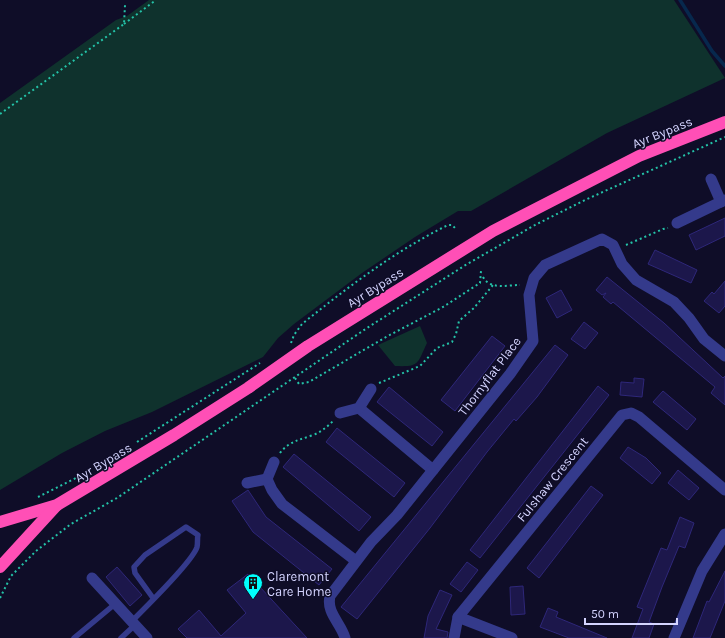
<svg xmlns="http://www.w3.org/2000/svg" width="725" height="638" font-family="Karla,sans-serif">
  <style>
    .green { fill: #0f322d }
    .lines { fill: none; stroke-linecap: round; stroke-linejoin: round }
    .stream { stroke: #07284d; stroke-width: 3.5 }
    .building { fill: #1c174b; stroke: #2e2779 }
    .path { stroke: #24c3a8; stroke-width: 2; stroke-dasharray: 2 3; stroke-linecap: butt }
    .lane { stroke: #343a8b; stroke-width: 5.5 }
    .street { stroke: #343a8b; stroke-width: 11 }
    .highway { stroke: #ff4fb6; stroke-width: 12 }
    .labels { text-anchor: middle; stroke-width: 3; stroke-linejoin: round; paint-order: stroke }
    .street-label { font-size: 13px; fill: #d4d4ff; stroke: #0f0d28 }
    .poi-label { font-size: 13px; fill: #d4d4ff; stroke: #0f0d28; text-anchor: start }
  </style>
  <rect width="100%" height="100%" fill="#0f0d28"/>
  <g class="green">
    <path d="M149,0H674L725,78L607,133L471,211H458L415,237L362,273L294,324L278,338L263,357L152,412L105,431L62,453L0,490V103L116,20L127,16Z"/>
    <path d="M420,326L427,343C417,364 420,367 395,366L378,345Z"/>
  </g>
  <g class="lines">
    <path class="stream" d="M680,0L712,51L725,66"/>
  </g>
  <g class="building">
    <path d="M725,218V236L696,250L689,235Z"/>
    <path d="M655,250L697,270L691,283L648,264Z"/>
    <path d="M607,277L664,323L723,378L725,376V405L711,393L715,387L613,302L611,304L603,297L606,293L602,295L596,290Z"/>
    <path d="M725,281V306L719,313L704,301L712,292L714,294Z"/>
    <path d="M561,290L572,310L557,318L546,298Z"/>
    <path d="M584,322L598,333L585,349L571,339Z"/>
    <path d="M492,336L505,346L455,411L441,400Z"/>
    <path d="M555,345L568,355L537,397L516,421L514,419L487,452L430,528L357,619L341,607Z"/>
    <path d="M634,378L644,379L642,397L620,395L621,382L634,383Z"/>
    <path d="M598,386L609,395L480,558L470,550Z"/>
    <path d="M389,387L443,432L432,446L377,402Z"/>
    <path d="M663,391L696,419L687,430L653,402Z"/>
    <path d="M337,428L405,483L394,497L326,442Z"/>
    <path d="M628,447L646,458L661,473L652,484L620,458Z"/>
    <path d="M294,454L371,517L359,531L283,467Z"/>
    <path d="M678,470L699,488L689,500L668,483Z"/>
    <path d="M591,486L603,495L539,578L527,568Z"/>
    <path d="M248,490L266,517L332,569L319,585L253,532L232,501Z"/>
    <path d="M680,517L694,523L685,548L679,546L662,587L649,622L654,624L649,638H632L643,609L637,607L661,548L667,550Z"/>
    <path d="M467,562L478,570L461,592L450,584Z"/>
    <path d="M117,567L142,595L130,606L106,577Z"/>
    <path d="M725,571V601L710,638H693L707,601L709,602Z"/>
    <path d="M248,574L307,638H187L178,629L199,610L221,636L246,613L227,590Z"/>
    <path d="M523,586L525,614L511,615L510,587Z"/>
    <path d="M440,590L452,595L436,629L448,632L447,638H424L428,616Z"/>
    <path d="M548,608L558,612L556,617L607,638H569L540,627Z"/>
  </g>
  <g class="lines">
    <g class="path">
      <path d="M124,24L156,0"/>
      <path d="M0,114L124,24L125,5"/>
      <path d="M626,245L663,229L668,228"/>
      <path d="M483,277C490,290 507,285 520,285"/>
      <path d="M291,343L294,335L302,324C348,287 395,251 448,225H452L457,230"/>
      <path d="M295,378L299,384L309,382L386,337L443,307L480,283L481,271"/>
      <path d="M379,383L420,366L437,348L452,342L456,334L459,321L474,308L493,285"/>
      <path d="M137,442L260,363"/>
      <path d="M280,453C289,441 300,440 313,435C321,432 327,427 333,421"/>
      <path d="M38,497L80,476"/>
      <path d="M0,598L11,576L36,551L71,524L117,498L367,328L464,266L535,225L585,200L725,137"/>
    </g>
    <g class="lane">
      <path d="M132,621C144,609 193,561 197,547C198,543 197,538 198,535L186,527L145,555L134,567L135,573L153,598"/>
      <path d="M74,638L115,604"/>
      <path d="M121,638L135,625"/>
    </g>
    <g class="street">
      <path d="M711,179L721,202"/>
      <path d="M677,223L725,200"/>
      <path d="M359,408L433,470"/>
      <path d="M340,413L359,408L371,389"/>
      <path d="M274,462L267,479L272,490L282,504L356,561"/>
      <path d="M247,483L267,479"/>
      <path d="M92,578L147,638"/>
      <path d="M345,638C341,623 326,613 330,596L371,542L397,515L510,374L533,341L529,295L534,278L545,265L602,239L613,245L622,264L636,280L674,302L689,318L704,339L725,356"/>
      <path d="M454,638L458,617"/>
      <path d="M512,638L458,617L622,415L631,413L639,417L725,490"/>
      <path d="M674,638L702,571L725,534"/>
    </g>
    <g class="highway">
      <path d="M0,522L57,505L174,435L248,388L308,346L493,231L639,156L725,122"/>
      <path d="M0,567L56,506"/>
    </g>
  </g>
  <defs>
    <g id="building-pin" transform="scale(1)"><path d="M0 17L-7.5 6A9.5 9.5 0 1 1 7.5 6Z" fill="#00fffd" stroke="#0f0d28"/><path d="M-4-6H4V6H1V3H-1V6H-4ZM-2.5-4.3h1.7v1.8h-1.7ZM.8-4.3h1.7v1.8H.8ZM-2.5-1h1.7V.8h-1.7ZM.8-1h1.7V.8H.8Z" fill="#111"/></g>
  </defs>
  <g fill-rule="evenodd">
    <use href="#building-pin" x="253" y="583"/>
  </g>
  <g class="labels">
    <g class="street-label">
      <text transform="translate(662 132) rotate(-22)" y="5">Ayr Bypass</text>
      <text transform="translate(375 287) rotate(-32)" y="5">Ayr Bypass</text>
      <text transform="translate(489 376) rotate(-53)" y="5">Thornyflat Place</text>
      <text transform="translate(103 462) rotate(-31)" y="5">Ayr Bypass</text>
      <text transform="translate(552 479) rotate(-51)" y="5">Fulshaw Crescent</text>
    </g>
    <g class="poi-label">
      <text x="267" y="581">Claremont<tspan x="267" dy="15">Care Home</tspan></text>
    </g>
  </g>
  <path d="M585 618v6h92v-6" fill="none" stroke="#d4d4ff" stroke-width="2"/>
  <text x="591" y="618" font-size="12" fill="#d4d4ff" stroke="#0f0d28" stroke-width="3" paint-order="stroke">50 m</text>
</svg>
